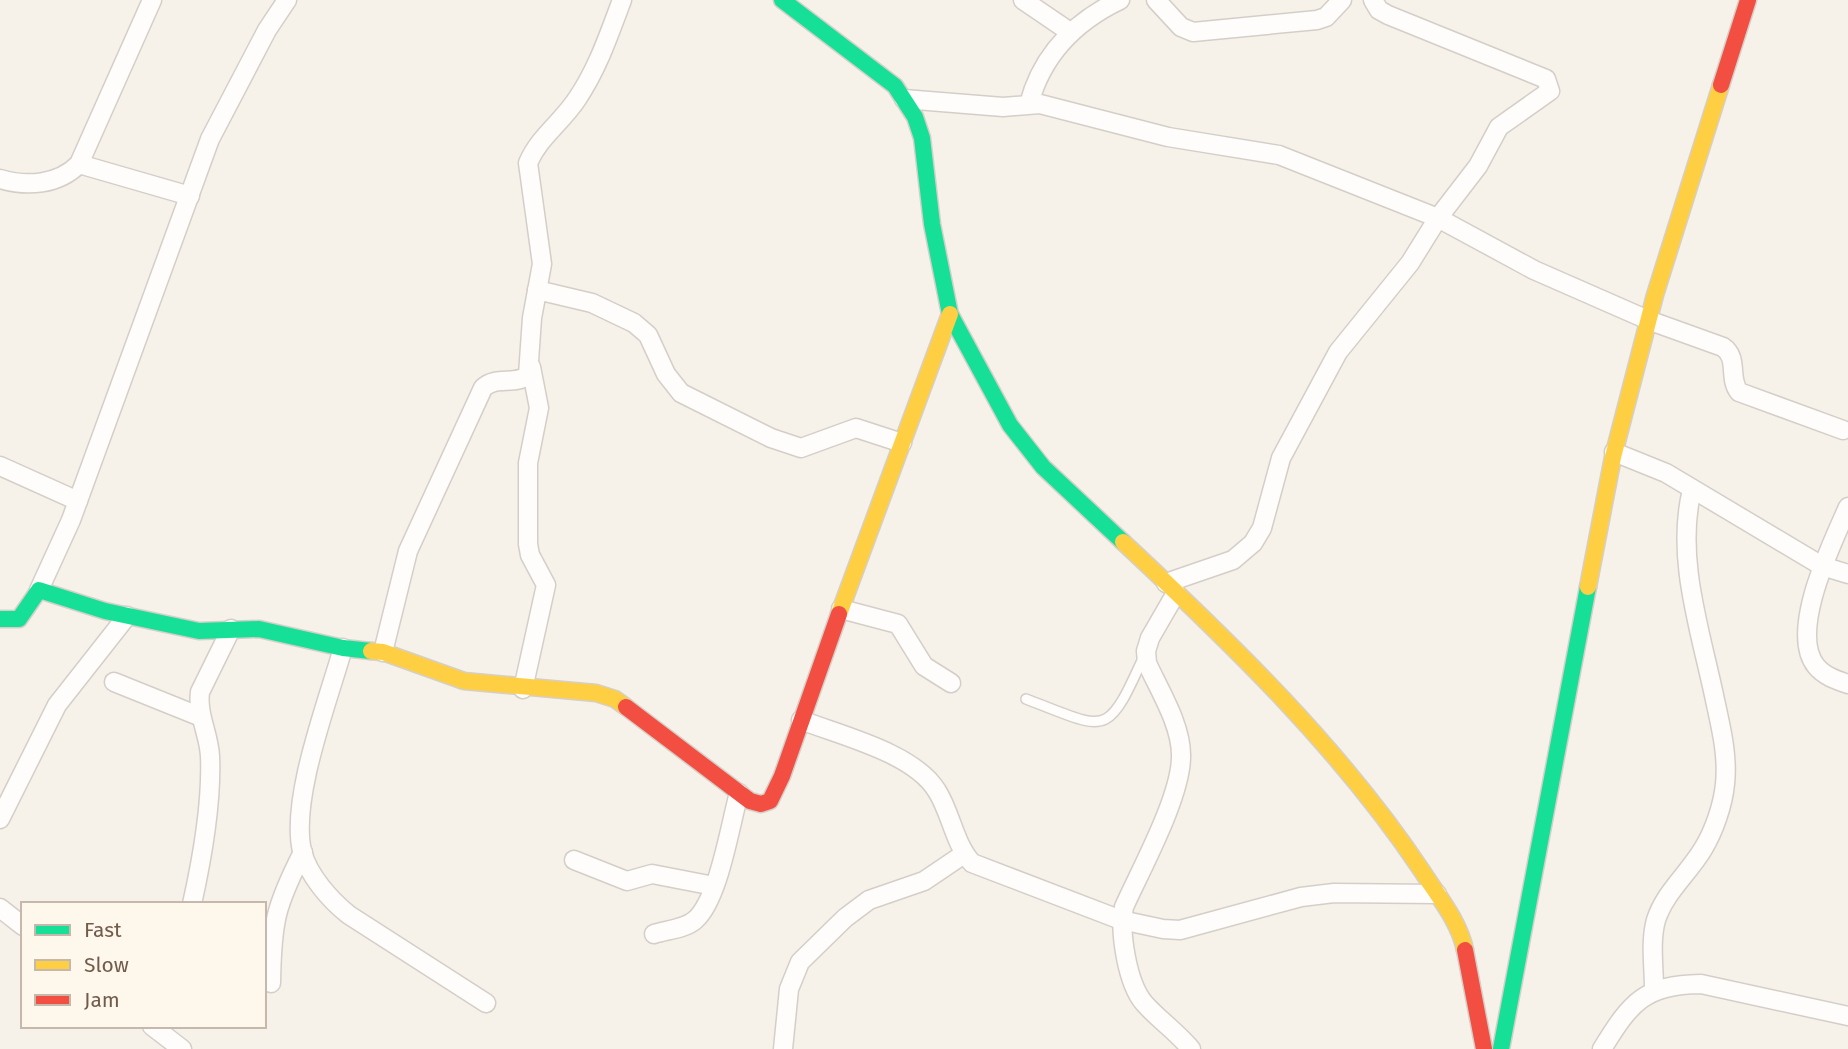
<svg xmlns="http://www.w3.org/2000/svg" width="1848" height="1049" font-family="'Fira Sans',sans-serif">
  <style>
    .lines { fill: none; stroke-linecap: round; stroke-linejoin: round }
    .lane-casing { stroke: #d4cec7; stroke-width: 12 }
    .street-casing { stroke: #d4cec7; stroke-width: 21 }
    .fast-casing { stroke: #d5cfc8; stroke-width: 19 }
    .slow-casing { stroke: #d5cfc8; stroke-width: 19 }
    .jam-casing { stroke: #d5cfc8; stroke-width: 19 }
    .lane { stroke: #fefdfc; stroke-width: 9 }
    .street { stroke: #fefdfc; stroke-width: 18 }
    .fast { stroke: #16e098; stroke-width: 16 }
    .slow { stroke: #ffcf43; stroke-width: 16 }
    .jam { stroke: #f24e42; stroke-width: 16 }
  </style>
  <rect width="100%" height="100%" fill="#f6f2ea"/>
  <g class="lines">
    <g class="lane-casing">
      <path id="lane" d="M1026,699C1108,730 1106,740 1144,656"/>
    </g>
    <g class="street-casing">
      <g id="street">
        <path d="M1023,0L1070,32"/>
        <path d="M1156,0L1181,27L1193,32L1317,20L1326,17L1342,0"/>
        <path d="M904,99L1003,107L1040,104L1168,137L1279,155L1438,218L1534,270L1648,320L1723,347C1739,358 1728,378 1739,392L1843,430"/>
        <path d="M1029,104C1042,55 1074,22 1120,0"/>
        <path d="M79,164L190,196"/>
        <path d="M0,179C27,187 58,185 79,164L152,0"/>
        <path d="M537,290L592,303L634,323L648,335L666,374L681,393L771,438L801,448L856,428L902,443"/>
        <path d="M1614,452L1666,473L1822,566L1848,574"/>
        <path d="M0,466L78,501"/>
        <path d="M1848,507C1833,542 1788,631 1816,666C1824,676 1836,680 1848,684"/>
        <path d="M1166,583L1233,560L1253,543L1262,528L1281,458L1338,352L1410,263L1438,218L1478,166L1499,127L1550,91L1546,79L1388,15L1379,10L1373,0"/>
        <path d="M39,590L71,520L210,139L267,30L287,0"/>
        <path d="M1176,593L1150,638L1146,651L1147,663C1159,690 1181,724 1181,755C1182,795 1141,869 1124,907C1119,931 1127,983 1144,1003C1158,1019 1177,1032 1191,1049"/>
        <path d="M841,609L898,624L924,666L951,683"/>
        <path d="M343,648C328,701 290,799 302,851C308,875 330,900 349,915L486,1003"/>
        <path d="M383,652L408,551L483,388C496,375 515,386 528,375L532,318L542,264L528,163C539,137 562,122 577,99C598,68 609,34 622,0"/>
        <path d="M114,682L201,717"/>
        <path d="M523,689L546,585L530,555L528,544V463L539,408L531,367"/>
        <path d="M801,720C842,736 914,753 937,791C951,813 954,843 972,863L1121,920L1163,929L1180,930L1301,897L1334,893L1437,894"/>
        <path d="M0,819L57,705L127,616"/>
        <path d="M574,860L627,881L652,874L714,886"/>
        <path d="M192,904C202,859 212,802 210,756C209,734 197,715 200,692L231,629"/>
        <path d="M0,908L23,926"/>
        <path d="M654,934C666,930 685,929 695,920C719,899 730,825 739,793"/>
        <path d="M271,983C272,922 275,907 303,852"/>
        <path d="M1654,989C1654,967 1650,941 1656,920C1665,892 1688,874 1703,849C1714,831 1723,805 1725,784C1728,755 1721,728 1715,700C1701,632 1675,558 1692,490"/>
        <path d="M152,1026L182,1049"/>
        <path d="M783,1049L789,989L800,962L845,918L869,900L924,881L964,854"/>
        <path d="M1602,1049C1631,1002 1644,985 1701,984L1848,1016"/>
      </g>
    </g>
    <g class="fast-casing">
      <g id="fast">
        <path d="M782,0L895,86L915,117L922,138L932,224L950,314L1010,425L1043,467L1123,542"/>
        <path d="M0,619H19L39,590L105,611L199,631L259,629L343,648L371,651"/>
        <path d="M1501,1049L1588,587"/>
      </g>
    </g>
    <g class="slow-casing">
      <g id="slow">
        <path d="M1123,542C1231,643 1340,748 1422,871C1438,896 1459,921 1465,950"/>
        <path d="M1588,587L1613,457L1655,295L1721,85"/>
        <path d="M839,614L950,314"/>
        <path d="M371,651L383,652L464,681L596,693L615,699L626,707"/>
      </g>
    </g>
    <g class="jam-casing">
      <g id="jam">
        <path d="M1721,85L1748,0"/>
        <path d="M626,707L750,801L761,804L770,801L782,776L839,614"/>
        <path d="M1465,950L1484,1049"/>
      </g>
    </g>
    <use href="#lane" class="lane"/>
    <use href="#street" class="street"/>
    <use href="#fast" class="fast"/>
    <use href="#slow" class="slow"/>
    <use href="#jam" class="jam"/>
  </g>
  <rect x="21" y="902" width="245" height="126" fill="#fef7eb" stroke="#c6b9ab" stroke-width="2"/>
  <rect x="35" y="925" width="35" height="10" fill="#16e098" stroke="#c6b9ab" stroke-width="2"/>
  <text x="84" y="937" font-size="21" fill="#715c4c">Fast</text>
  <rect x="35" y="960" width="35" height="10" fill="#ffcf43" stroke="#c6b9ab" stroke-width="2"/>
  <text x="84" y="972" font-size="21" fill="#715c4c">Slow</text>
  <rect x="35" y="995" width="35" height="10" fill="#f24e42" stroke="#c6b9ab" stroke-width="2"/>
  <text x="84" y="1007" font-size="21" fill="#715c4c">Jam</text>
</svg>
